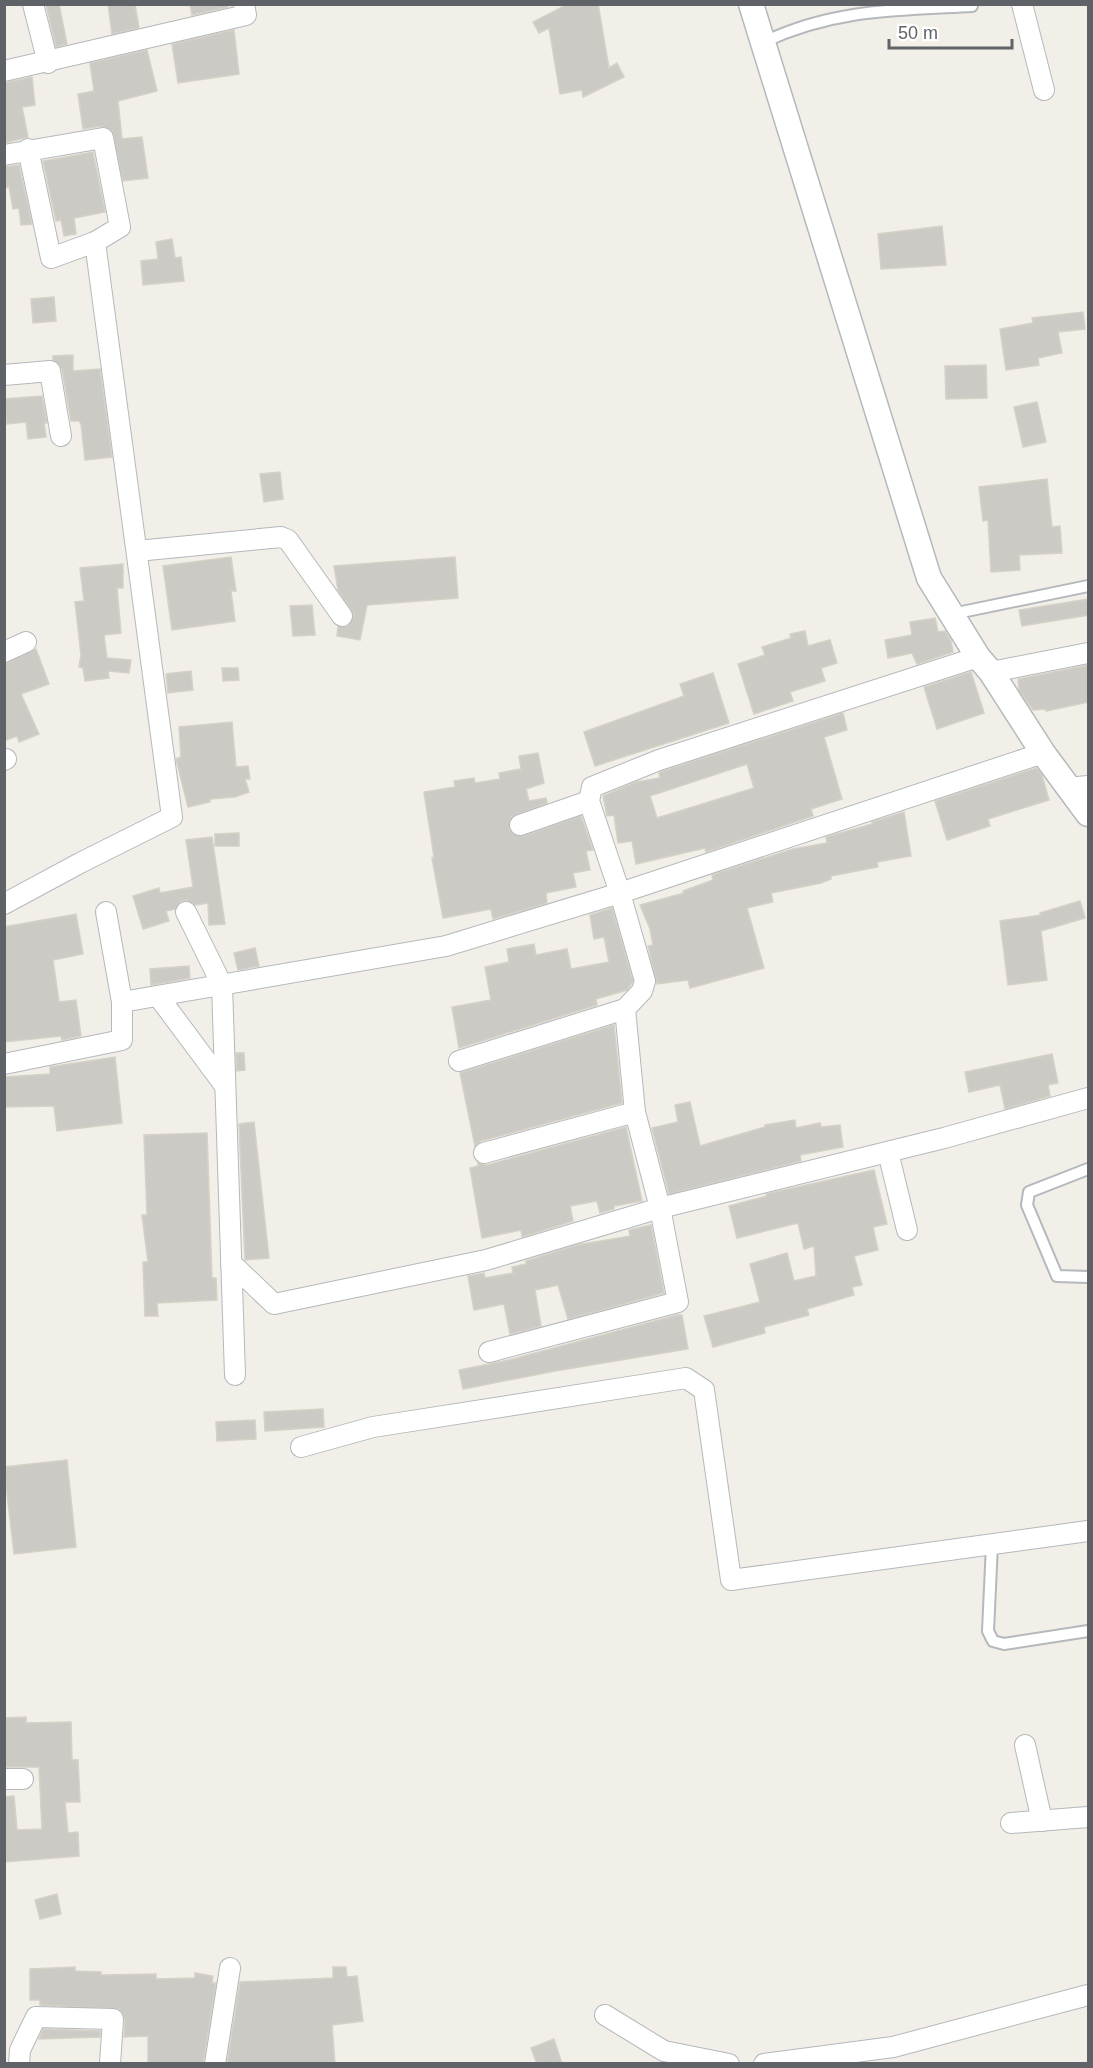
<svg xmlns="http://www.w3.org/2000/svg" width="1093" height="2068" font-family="Helvetica,sans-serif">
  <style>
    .building { fill: #cccac5; stroke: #d6d1c6; stroke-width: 1.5; fill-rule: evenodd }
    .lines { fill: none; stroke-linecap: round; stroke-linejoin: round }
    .service-casing { stroke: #b5b8bc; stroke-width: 14 }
    .minor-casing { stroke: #b5b8bc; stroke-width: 22 }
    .tertiary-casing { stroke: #b5b8bc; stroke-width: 27 }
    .service { stroke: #fff; stroke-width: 10 }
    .minor { stroke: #fff; stroke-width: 20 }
    .tertiary { stroke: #fff; stroke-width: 24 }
  </style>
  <rect width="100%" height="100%" fill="#f1efe8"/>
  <g class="building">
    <path d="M46,4H59L67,44L56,47Z"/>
    <path d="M108,4H135L139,28L112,34Z"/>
    <path d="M190,4H227L228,7L192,15Z"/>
    <path d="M568,4H598L609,68L617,63L624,77L583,97L582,90L560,94L549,28L539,33L533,22Z"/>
    <path d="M234,30L239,74L178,83L172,44Z"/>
    <path d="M147,50L157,91L118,101L122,139L142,137L148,178L123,181L112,131L102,126L83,129L78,94L94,91L90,63Z"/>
    <path d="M32,77L35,105L22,107L28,137L4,143V83Z"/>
    <path d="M93,152L105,212L74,218L76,234L64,236L61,220L56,221L43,161Z"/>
    <path d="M19,165L32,224L21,225L19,208L13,209L9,186L4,189V167Z"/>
    <path d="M942,226L946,265L881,269L878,234Z"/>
    <path d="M172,239L175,258L181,257L184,281L143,285L141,261L158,259L156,242Z"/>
    <path d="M54,297L56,321L33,323L31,299Z"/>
    <path d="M1083,312L1085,329L1058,332L1062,353L1038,358L1039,365L1006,370L1000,329L1033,323L1032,318Z"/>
    <path d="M73,355V371L100,369L112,457L85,460L81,424L79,421H71L62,369L53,360V356Z"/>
    <path d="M986,365L987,398L946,399L945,366Z"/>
    <path d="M42,396L47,423H44L46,437L28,439L26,422L7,424L4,399Z"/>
    <path d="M1037,402L1046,442L1023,447L1014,407Z"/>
    <path d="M280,472L283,499L264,502L260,474Z"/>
    <path d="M1047,479L1052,527L1060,526L1062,553L1019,555L1020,570L991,572L988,520L983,521L979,487Z"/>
    <path d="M231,557L236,591H231L235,621L172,630L163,566Z"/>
    <path d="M455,557L458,598L367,605L360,640L337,636L338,627L349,625L354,615L338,590L334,566Z"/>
    <path d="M123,564V588H117L121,633L104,635L107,658L131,660L129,673L108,671L109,678L85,681L83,668L79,667L81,655L75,602L84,601L80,568Z"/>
    <path d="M1089,599V615L1022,626L1019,610Z"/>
    <path d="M312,605L315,635L293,636L290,606Z"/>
    <path d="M935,618L938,632L945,631L951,641L953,652L917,664L912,653L888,658L885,640L912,635L910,622Z"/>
    <path d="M805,631L808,646L830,640L837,663L821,668L825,681L790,692L793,701L754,714L738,664L765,655L762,647L791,638L790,634Z"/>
    <path d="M36,649L49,684L21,694L39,734L19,742L17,736L4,741V664Z"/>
    <path d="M1089,665V702L1046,711V709L1033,710L1019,690L1018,679Z"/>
    <path d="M222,668H238L239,680L223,681Z"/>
    <path d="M191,671L193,690L168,693L166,674Z"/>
    <path d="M971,672L984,713L937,729L924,687Z"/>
    <path d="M713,673L729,723L595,766L584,732L684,696L680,684Z"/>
    <path d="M843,713L847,730L824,737L842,799L811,809L813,816L706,852L705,848L636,864L632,841L618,843L614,815L607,816L603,796L636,782L660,778L659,773L663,771ZM747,764L754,788L657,818L650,796Z"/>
    <path d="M232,722L236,767L248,766L250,779H245L249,792L235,797L210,799V802L188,807L176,759L181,757L179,727Z"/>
    <path d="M538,753L544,783L526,789L529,801L546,798L547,803L511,817L509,829L513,834L523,836L581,816L593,850L586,851L590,870L573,873L576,887L546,893L547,903L493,919L491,909L443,918L432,858L434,857L424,792L455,787L454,781L474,778L475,783L500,779L499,773L521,769L519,756Z"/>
    <path d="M1036,768L1042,775L1049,800L988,819L990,826L947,840L935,801Z"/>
    <path d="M904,812L911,856L877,862L878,867L831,876V879L821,883L771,893L773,902L747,908L764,968L690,988L688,980L657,984L648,946L653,945L650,929L640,905L684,893L683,891L713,880L712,875L793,849L827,843L826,837L872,824V822Z"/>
    <path d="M239,833V846H215V834Z"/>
    <path d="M212,837L225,924L209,925L208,903L196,905L186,900L180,902L175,909L166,911L169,921L143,929L133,896L159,888L160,893L193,887L186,840Z"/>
    <path d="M1080,901L1085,918L1041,931L1047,980L1008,985L1000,921L1041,915L1040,913Z"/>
    <path d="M612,908L633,981L627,990L596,999L597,1005L459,1048L452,1007L491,1000L485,967L509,962L507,949L534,944L536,955L567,949L571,969L609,962L604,937L594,939L590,915Z"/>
    <path d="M76,914L83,954L53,960L59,1002L76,1000L81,1036L62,1040L61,1036L4,1042V927Z"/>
    <path d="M255,948L259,966L238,970L234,953Z"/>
    <path d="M189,966L190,978L151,985L150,969Z"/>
    <path d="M614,1025L622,1103L481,1141L475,1146L460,1073Z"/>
    <path d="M236,1053H244L245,1070L237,1071Z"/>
    <path d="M1052,1054L1058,1083L1048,1085L1050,1096L1005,1109L1000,1085L969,1092L965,1072Z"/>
    <path d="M115,1057L122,1123L57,1131L54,1106L4,1107V1077L50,1074V1067Z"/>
    <path d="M690,1102L700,1146L765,1127V1125L795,1120L796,1128L820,1123L821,1127L840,1125L843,1147L800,1155L801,1161L669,1194L652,1128L678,1122L675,1105Z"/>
    <path d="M254,1122L269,1258L245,1260L239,1124Z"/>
    <path d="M626,1127L642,1201L614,1206V1209L600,1213L597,1201L570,1206L573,1221L522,1237L521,1230L482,1238L470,1168L478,1166V1163L487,1165Z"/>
    <path d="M207,1133L212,1278H216L217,1300L157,1303L158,1316H145L143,1262H148L142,1215H147L144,1135Z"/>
    <path d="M874,1170L887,1224L873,1227L878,1250L854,1256L862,1285L852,1287L854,1295L807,1309L809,1315L764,1327L765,1333L713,1347L704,1316L760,1302L750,1264L787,1253L794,1281L816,1276L814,1246L804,1249L798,1223L737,1238L729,1206L767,1196L766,1194Z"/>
    <path d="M651,1225L664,1293L568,1319L558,1285L535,1290L541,1326L510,1334L504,1304L474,1310L468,1276L484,1273L485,1278L513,1273L512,1267L526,1264V1261L577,1245L630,1236L629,1230Z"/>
    <path d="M677,1315H682L688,1349L555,1371L463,1389L459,1370L509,1360Z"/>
    <path d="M323,1409L324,1427L265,1431L264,1412Z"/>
    <path d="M255,1420L256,1439L217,1441L216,1422Z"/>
    <path d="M67,1460L76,1547L14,1554L4,1467Z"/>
    <path d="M26,1717V1723L71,1722L72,1760H78L80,1802H65L68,1833L78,1832L79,1856L4,1862V1797L14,1796L17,1830L42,1829L39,1767H4V1718Z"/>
    <path d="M57,1894L61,1914L40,1919L35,1900Z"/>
    <path d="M75,1967V1971L101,1972V1975L156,1974V1979L195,1978V1973L213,1976L212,1983H216L203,2064H148V2036L124,2037L125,2019L119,2009L40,2005V2000H30V1969Z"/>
    <path d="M333,1967H346L347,1977L357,1976L363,2021L332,2025L335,2064H227L240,1982L333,1978Z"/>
    <path d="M43,2029L100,2031V2037L39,2039Z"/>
    <path d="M554,2039L562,2064H537L531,2048Z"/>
  </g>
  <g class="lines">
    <g class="service-casing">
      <g id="service">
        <path d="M764,42C833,9 897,10 972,6"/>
        <path d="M952,614L1088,586"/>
        <path d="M1088,1169L1029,1192L1027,1205L1057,1276L1088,1277"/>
        <path d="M992,1544L988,1631L993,1641L1004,1644L1088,1631"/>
      </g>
    </g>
    <g class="minor-casing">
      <g id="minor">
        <path d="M33,4L48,63"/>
        <path d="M1022,4L1044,90"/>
        <path d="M4,71L246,15L244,4"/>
        <path d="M4,155L103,138L120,227L95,242L51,258L28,149"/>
        <path d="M4,375L50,371L61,436"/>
        <path d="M137,551L281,537L288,540L342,616"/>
        <path d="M4,652L26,642"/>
        <path d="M991,672L1088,653"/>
        <path d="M4,760L6,759"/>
        <path d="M1068,788L1088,786"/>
        <path d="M520,825L589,801"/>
        <path d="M4,904L80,863L172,817L95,242"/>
        <path d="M106,912L122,1002"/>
        <path d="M186,912L222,985L235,1375"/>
        <path d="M158,996L225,1086"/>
        <path d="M625,1009L635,1112"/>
        <path d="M459,1061L625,1009L642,991L645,981L620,893L589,801L592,787L659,760L978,657"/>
        <path d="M4,1064L122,1040V1002L446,946L620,893L1043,753"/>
        <path d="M888,1152L907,1230"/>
        <path d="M484,1153L635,1112L660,1208L944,1138L1088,1098"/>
        <path d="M231,1263L274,1304L486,1260L660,1208L678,1302L489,1352"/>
        <path d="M301,1447L373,1427L686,1378L704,1390L731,1580L1088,1531"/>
        <path d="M1025,1745L1042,1821"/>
        <path d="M4,1779H23"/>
        <path d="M1011,1823L1088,1817"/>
        <path d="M605,2015L664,2051L729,2064"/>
        <path d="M19,2064L20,2050L36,2017L113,2019L110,2064"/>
        <path d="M215,2064L230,1968"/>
        <path d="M764,2064L893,2047L1088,1995"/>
      </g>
    </g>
    <g class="tertiary-casing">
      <path id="tertiary" d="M751,4L929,578L978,657L991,672L1043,753L1088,814"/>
    </g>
    <use href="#service" class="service"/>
    <use href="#minor" class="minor"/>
    <use href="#tertiary" class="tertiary"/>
  </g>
  <rect width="1093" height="2068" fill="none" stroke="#5f6368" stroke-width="12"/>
  <path d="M889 39v9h123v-9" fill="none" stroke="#5f6368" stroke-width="3"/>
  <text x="898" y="39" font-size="18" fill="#5f6368" stroke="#ffffff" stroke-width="4.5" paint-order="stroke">50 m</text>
</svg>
